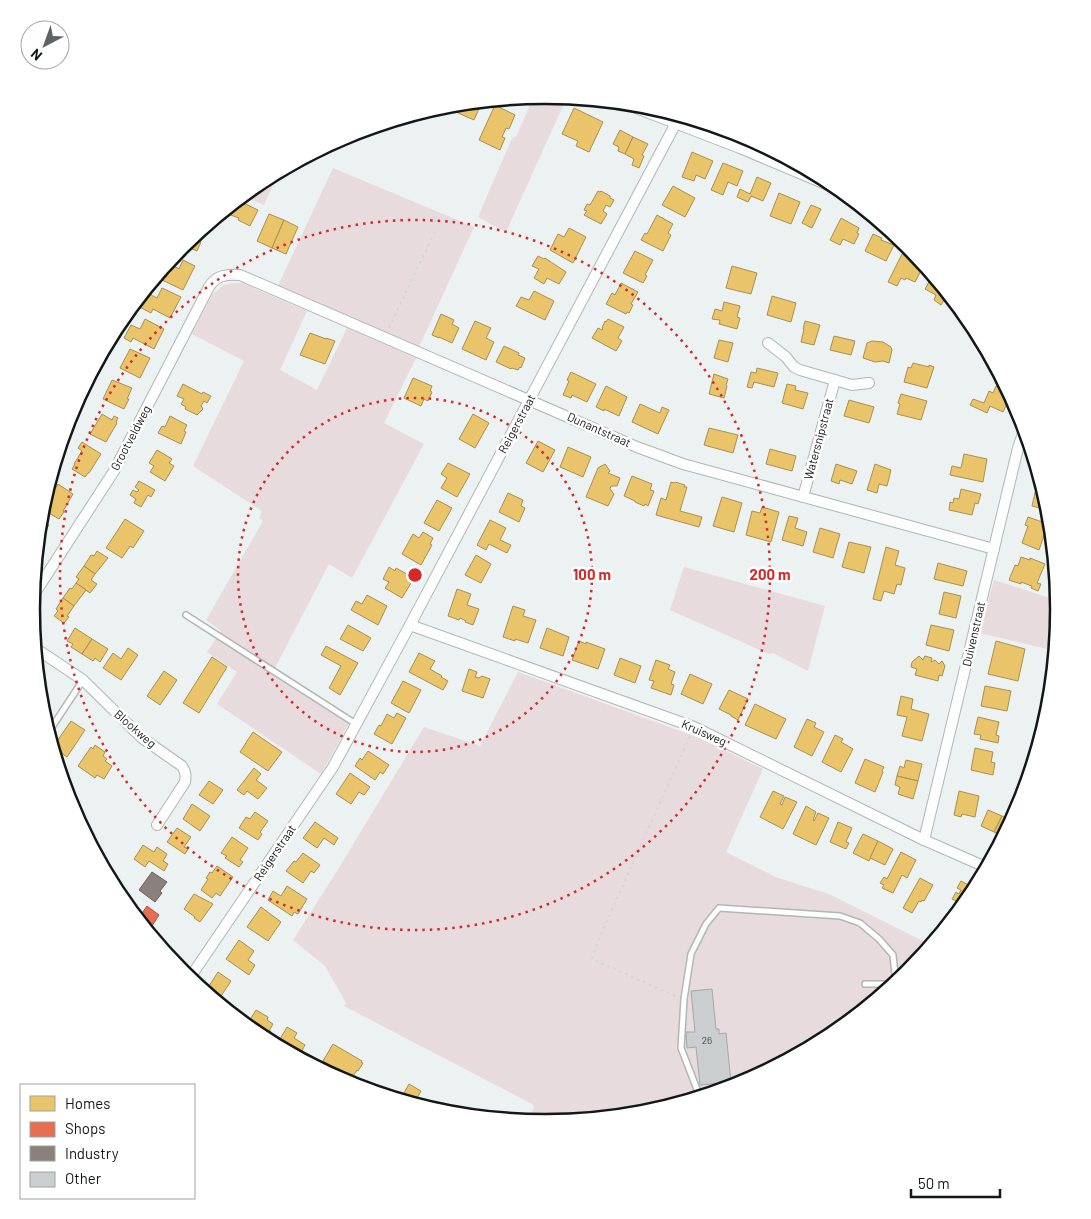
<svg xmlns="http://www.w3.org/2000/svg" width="1091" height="1219" font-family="Barlow,sans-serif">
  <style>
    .green { fill: #e7dbde }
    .homes { fill: #e9c46a; stroke: #a99051 }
    .shops { fill: #e76f51; stroke: #a85540 }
    .industry { fill: #8a817c; stroke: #67615e }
    .building { fill: #cbcece; stroke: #a4a8a8 }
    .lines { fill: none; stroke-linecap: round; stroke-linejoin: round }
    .service-casing { stroke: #b2b6b5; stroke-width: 8 }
    .minor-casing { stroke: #b2b6b5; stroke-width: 12 }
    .path { stroke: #d3d5d5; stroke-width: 2; stroke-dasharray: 2.5 4; stroke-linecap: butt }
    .service { stroke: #fcfdfd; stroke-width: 5 }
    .minor { stroke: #fcfdfd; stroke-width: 10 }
    .ring { fill: none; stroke: #d62828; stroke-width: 2.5; stroke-dasharray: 2.5 5 }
    .labels { text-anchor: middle; stroke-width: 5; stroke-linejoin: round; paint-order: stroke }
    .number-label { font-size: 10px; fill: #424545 }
    .street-label { font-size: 12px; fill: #141717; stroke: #fff }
    .rim { fill: none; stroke: #141717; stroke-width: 2.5 }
    .centre { fill: #d62828; stroke: #fff; stroke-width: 2.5 }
    .ring-label { font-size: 15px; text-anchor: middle; font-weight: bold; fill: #d62828; stroke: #fff; stroke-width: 5; stroke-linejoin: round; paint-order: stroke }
  </style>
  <rect width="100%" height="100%" fill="#ecf1f1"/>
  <g class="green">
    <path d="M546,95L567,97L506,232L478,217L512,138L516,137L534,96Z"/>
    <path d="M333,168L474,227L419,347L278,286Z"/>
    <path d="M279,172L264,205L243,196L260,182Z"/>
    <path d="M233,283H242L307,311L280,370L317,390L347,328L416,358L384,423L424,444L352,578L329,564L275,668L352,718L321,774L217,704L237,672L207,652L221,631L206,620L263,521L259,518L262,511L193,466L244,361L192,334L212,295L224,285Z"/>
    <path d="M684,567L825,606L808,671L773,653L769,654L670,610Z"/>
    <path d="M994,580L1059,601L1060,610L1056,651L980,633Z"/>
    <path d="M518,672L697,737L763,769L726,852L778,878L829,894L921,940L933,944L909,973L831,1037L742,1085L646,1114L545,1124L528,1122L534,1107L532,1104L344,1006L346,1003L325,966L293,940L337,871L424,727L480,746Z"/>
  </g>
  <g class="homes">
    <path d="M482,102L474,120L449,109L451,105Z"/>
    <path d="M495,105L515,115L509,129L506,128L502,137L505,138L500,150L479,140Z"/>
    <path d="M574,108L603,122L589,152L576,146L578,141L562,134Z"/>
    <path d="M620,130L633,137L625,154L618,151L619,147L613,144Z"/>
    <path d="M633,137L648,144L642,155L644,156L639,168L632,165L634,159L625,154Z"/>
    <path d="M692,152L713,161L705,179L696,175L694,181L682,177Z"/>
    <path d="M723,163L743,171L737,186L728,182L723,195L711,190Z"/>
    <path d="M757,177L771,183L763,201L751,196L748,202L737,197L740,189L750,194Z"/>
    <path d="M673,186L695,198L685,217L662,205Z"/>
    <path d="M598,191L600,192L601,191L610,196V198L614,200L610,207L606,205L603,211L607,214L601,224L584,215L587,211L584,210L587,204L590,205Z"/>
    <path d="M779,193L800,202L791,224L770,216Z"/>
    <path d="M237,200L258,210L250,226L238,220L239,218L225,213L227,209Z"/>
    <path d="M811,205L821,209L812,228L802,223Z"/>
    <path d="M269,214L284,220L272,248L257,241Z"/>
    <path d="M657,215L673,224L668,233L671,235L663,251L641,240L645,233L647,234Z"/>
    <path d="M841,218L859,228L857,233L859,234L854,244L843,239L840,245L830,240Z"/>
    <path d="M284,220L298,227L286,254L272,248Z"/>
    <path d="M569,228L586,237L573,263L550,250L558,234L564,237Z"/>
    <path d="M873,234L882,238L881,240L894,245L886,261L865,251Z"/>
    <path d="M192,237L201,242L197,251L183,245Z"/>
    <path d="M635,251L653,260L645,275L647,276L643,283L623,273Z"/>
    <path d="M902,254L909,257L910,255L921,261L924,265L915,282L906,278L905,280L901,278L897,286L888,282Z"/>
    <path d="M538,256L544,259L545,258L566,272L559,284L547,278L544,284L534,278L539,269L532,266Z"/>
    <path d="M183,260L195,266L183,290L162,280L170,264L179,269Z"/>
    <path d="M732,266L757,273L751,294L726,288Z"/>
    <path d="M933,275L948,293L941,305L934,300L936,295L925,289Z"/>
    <path d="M621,283L638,292L631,304L633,305L629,313L627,312L626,314L606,304L612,293L615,295Z"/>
    <path d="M162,288L181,297L170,318L153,309L151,313L134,304L138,299L143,301L147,293L157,298Z"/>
    <path d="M534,291L554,301L545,320L516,306L521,297L529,300Z"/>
    <path d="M772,296L796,303L791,322L767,315Z"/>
    <path d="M724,302L740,306L737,317L740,318L737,329L719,324L720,320L712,319L715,309L722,311Z"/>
    <path d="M441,314L454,320L452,324L459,328L452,343L439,337V338L432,335Z"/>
    <path d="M145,319L164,329L154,349L133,338L131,342L124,338L131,325L140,329Z"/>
    <path d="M608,319L624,327L618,338L622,341L616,351L592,338L598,328L602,330L603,329L602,328L605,321L606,322Z"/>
    <path d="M475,321L491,328L486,338L494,342L486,360L462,349Z"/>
    <path d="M805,321L820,325L814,345L801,342L804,329H803Z"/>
    <path d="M310,333L326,339V338L335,341L325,364L300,355Z"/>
    <path d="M834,336L855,341L851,355L830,350Z"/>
    <path d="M719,340L733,343L728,362L714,358Z"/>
    <path d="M872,341L883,342L891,347L892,350L889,363L883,361L875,362L863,358L867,343Z"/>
    <path d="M504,346L519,353L518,355L525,358L521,368L520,367L518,370L512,368L511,369L496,362Z"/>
    <path d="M130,349L150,358L140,378L120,368Z"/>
    <path d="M913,363L929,367V365L934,367L927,388L904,382L908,367L911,368Z"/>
    <path d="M757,368L778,373L774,387L754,382L752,388L747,387L751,372L756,373Z"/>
    <path d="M571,372L596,384L587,402L572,395L571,398L563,395L569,381L567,380Z"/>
    <path d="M714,374L728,379L726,385L727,386L724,398L709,394Z"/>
    <path d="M413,378L432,386L430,391L432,392L428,401L424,399L421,406L404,398Z"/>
    <path d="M112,380L132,388L127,399H129L124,409L103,399Z"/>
    <path d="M183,384L202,394L203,392L211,396L207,403L204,401L201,406L203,409L197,415L185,409L186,407L181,404L184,399L177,396Z"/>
    <path d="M787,384L796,386L795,390L808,393L803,409L782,403Z"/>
    <path d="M606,386L627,397L619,416L604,409V411L596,407Z"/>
    <path d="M996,386L1009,391L1011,395L1003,412L990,406L987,413L970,405L973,399L984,403L989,391L993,393Z"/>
    <path d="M901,394L927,401L921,420L897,414L900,404L898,403Z"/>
    <path d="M849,400L874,407L869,423L844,416Z"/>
    <path d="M640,404L660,413L662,407L669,410L658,434L632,422Z"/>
    <path d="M102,414L112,420L114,416L118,418L116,422L117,423L106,442L90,434Z"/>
    <path d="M473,414L489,423L475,448L459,439Z"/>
    <path d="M170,416L187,425L184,431L186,432L181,444L158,433L162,426L165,427Z"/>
    <path d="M709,428L738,435L733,453L704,445Z"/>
    <path d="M538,441L555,450L543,472L526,463Z"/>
    <path d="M82,442L101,454L89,473H88L85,477L72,469L75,464H74L82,451L78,448Z"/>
    <path d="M568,447L591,457L583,477L560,467Z"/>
    <path d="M770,449L796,456L792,471L766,464Z"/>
    <path d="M157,450L172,459L169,463L174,466L165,481L150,472L154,466L149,463Z"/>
    <path d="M964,454L987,459L983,482L950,475L952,466L961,468Z"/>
    <path d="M448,463L470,474L457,497L441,488L447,478L441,474Z"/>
    <path d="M605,464L610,471L608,473L620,478L617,486H611L610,489L614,494L608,506L586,497L598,468Z"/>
    <path d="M836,464L857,471L852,484L840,480L839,484L831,481Z"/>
    <path d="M875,464L891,470L887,486L879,484L877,493L867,490Z"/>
    <path d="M1039,475L1050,509V511L1032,506Z"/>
    <path d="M632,476L652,484L650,490L654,491L648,506L645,504L644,506L635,502V501L624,496Z"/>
    <path d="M139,481L155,490L151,497L148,495L141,507L134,503L136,499L130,495L133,490L137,492L139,490L135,487Z"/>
    <path d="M671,482L674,483L675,482L685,485L684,487H687L680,511L702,517L699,527L656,515L661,498L666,500Z"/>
    <path d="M58,484L73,494L63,511L64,512L59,519L42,509Z"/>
    <path d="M961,489L981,494L978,504L975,503L972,515L949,510L950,502L953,503L954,498L959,499Z"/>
    <path d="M508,493L523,500L521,506L525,508L519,522L499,512Z"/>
    <path d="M722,497L742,503L734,532L713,526Z"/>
    <path d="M437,500L452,508L439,531L424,523Z"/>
    <path d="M762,507L779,512L771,542L746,535L752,511L760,513Z"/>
    <path d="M789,516L798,518L795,528L807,532L803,546L782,540Z"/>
    <path d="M1028,517L1048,524L1039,550L1022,543L1028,526L1025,525Z"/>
    <path d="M125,519L144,531L133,548L130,546L122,558L106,548Z"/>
    <path d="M40,520L49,525L39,541L38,540Z"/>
    <path d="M490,520L506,528L500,540L511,545L507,553L489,544L486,550L477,545Z"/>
    <path d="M820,528L840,534L833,558L813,552Z"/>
    <path d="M423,532L433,538L430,544L432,545L421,565L402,554L413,534L419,538Z"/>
    <path d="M849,542L871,547L864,573L842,567Z"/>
    <path d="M886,547L899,551L895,565L905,568L901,585L897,584L894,594L884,591L881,601L873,599Z"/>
    <path d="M97,551L108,558L95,574L84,566L91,555L94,556Z"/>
    <path d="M476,555L491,564L481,583L465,575Z"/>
    <path d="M1021,557L1030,560V558L1045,564L1037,583L1041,584L1038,591L1031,588L1032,586L1021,582V584L1009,580L1015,565L1018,566Z"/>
    <path d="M938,563L967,571L963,586L934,579Z"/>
    <path d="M84,566L95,574L91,580L97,584L90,593L76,583L79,579L76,577Z"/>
    <path d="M389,567L395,571L396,568L414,578L402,598L385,588L389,582L383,579Z"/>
    <path d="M76,583L86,590L74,606L63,598L70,588L72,589Z"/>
    <path d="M457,589L471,594L467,605L479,609L473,625L465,622L466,621L460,618L459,620L448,616Z"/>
    <path d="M944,592L961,596L956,618L939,614Z"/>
    <path d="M367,595L387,606L378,625L351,610L356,601L362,604Z"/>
    <path d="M63,598L74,606L67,616L69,617L64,623L54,616L58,611L56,609Z"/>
    <path d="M513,606L525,610L523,616L536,620L528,643L515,639V641L503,637Z"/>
    <path d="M348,625L371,638L363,651L340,639Z"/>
    <path d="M931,625L954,630L949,651L926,645Z"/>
    <path d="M75,628L92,639L82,654L71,647L73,644L67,641Z"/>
    <path d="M547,628L569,637L563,656L540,648Z"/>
    <path d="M92,639L108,649L100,662L95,658L93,661L82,654Z"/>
    <path d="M579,641L586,644V642L605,649L598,669L572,660Z"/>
    <path d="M996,641L1025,649L1018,681L988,674Z"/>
    <path d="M326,646L358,663L340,695L329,688L341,666L321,655Z"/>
    <path d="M128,648L138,655L121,680L103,668L113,653L121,659Z"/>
    <path d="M419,653L435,661L430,669L442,676L441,677L448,681L443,690L409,672Z"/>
    <path d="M919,656L923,660L925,656L932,658L931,662L935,660L939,664L942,661L945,666L942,676L939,675L938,681L915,675L917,669L911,667L912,662Z"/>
    <path d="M212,657L227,667L199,713L183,703Z"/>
    <path d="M620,658L641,666L635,683L614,675Z"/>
    <path d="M656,660L670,665L668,669L675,672L671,684L674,685L671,695L651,688L654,681L649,680Z"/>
    <path d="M469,669L477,672L475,677L479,678L482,676L490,679L483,698L462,691Z"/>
    <path d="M164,671L177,680L160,705L147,696Z"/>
    <path d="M690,674L712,684L703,704L681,694Z"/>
    <path d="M403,681L421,690L409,713L391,703Z"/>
    <path d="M985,686L1011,691L1007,711L981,706Z"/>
    <path d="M729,690L748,699L738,720L731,716V715L719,709Z"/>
    <path d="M901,696L913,699L911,709L929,714L922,741L902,736L907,717L897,715Z"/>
    <path d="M755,704L786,719L776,739L745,725Z"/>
    <path d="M397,713L406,718L392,744L374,734L379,725L381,726L387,714L394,718Z"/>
    <path d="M978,717L999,722L996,735L999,736L998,743L980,739L981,735L974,734Z"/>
    <path d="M807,719L816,723L814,727L824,732L812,756L794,747Z"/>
    <path d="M71,721L85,730L67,757L53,747Z"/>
    <path d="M253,732L282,752L268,771L240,752Z"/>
    <path d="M835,735L843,739L841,742L853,749L841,772L822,762Z"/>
    <path d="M95,745L105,752L103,756L107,759L105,761L112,766L104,779L97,775L95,778L78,766L91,747L93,749Z"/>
    <path d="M975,748L993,752L991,762L995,763L993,775L971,770Z"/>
    <path d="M368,751L389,765L383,774L380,772L375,780L355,766L360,758L362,760Z"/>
    <path d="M865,759L884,767L882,771L883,772L875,792L855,783Z"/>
    <path d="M906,760L922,764L918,781L897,776L900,766L904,768Z"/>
    <path d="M254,768L261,774L256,780L267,788L258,799L247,791L244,795L237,790Z"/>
    <path d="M350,773L370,787L364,795L359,792L351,804L336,794Z"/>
    <path d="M897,776L918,781L913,799L898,794L900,787L895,785Z"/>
    <path d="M209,781L223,790L213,804L199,795Z"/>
    <path d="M773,791L784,796L780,804L782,805L785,797L797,802L783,829L760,817Z"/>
    <path d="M959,791L979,796L975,817L962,814L961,817L954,815Z"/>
    <path d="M192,804L210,816L200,831L183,819Z"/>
    <path d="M806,806L816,812L813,820L814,821L818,813L829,818L816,845L793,834Z"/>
    <path d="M988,810L1002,816L994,832L981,826Z"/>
    <path d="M255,812L268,821L260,832L262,834L258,840L239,828L246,817L250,819Z"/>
    <path d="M1002,816L1013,821L1004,837L994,832Z"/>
    <path d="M315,822L338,838L334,845L324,838L317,848L303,838Z"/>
    <path d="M838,822L852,828L846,842L849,843L846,849L830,842Z"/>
    <path d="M177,828L191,837L184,847L188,849L185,854L167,842Z"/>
    <path d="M863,834L878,841L869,861L853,853Z"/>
    <path d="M232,837L248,848L240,860L243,862L239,867L225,858L227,856L221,853Z"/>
    <path d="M878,841L893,849L885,865L870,858Z"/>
    <path d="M143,845L154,852L157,847L167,854L163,861L168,864L164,871L149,861L145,867L134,859Z"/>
    <path d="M901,852L916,860L907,878L902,875L893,893L882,888L884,885L880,883L884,877L887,879Z"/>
    <path d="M303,853L320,865L314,873L311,871L303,883L286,871L294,861L296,862Z"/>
    <path d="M217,866L233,877L220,896L216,893L212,898L201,890L208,879L206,878L210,872L212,873Z"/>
    <path d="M920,878L933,885L924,901L922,900L921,902L919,901L912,913L903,908Z"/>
    <path d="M961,881L974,888L964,905L952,899L956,892L959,894L961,890L957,888Z"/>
    <path d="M287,886L307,899L298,914L294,912L292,916L268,900L273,891L281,896Z"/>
    <path d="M194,894L213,904L200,922L194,918L195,917L184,909Z"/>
    <path d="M261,907L281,922L268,941L247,927Z"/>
    <path d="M239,940L254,951L248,960L255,965L249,975L226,959Z"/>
    <path d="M218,972L231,981L217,1002L205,992Z"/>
    <path d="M256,1010L268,1017L267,1020L273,1024L269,1031H271L266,1040L260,1037L246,1026Z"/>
    <path d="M287,1027L297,1033L294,1038L305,1045L298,1058L276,1046Z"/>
    <path d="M333,1044L362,1061L361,1062L363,1063L358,1071L357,1070L352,1078L323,1061Z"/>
    <path d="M409,1084L421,1091L414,1103L417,1105L400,1100Z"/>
  </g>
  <path class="shops" d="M147,906L159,915L148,932L138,919Z"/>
  <path class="industry" d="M152,872L167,882L160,891L162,893L155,902L139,890Z"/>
  <path class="building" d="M712,989L716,1029H719V1034L726,1033L731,1082L700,1085L696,1047L687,1048L686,1032H695L691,991Z"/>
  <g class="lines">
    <g class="service-casing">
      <g id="service">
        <path d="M186,615L356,724"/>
        <path d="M48,733L83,680"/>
        <path d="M865,984H896"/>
        <path d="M700,1097L681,1048L684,999L691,954L706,924L719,908L840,916L860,923L879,939L893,955L896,984"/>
      </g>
    </g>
    <g class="minor-casing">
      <g id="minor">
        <path d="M623,103L740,148L842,191"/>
        <path d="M768,343L786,357L794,367L800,370L852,385L869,383"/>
        <path d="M803,497L835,380"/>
        <path d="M33,596L114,471L209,287C216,275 227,274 240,275L637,447L683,464L994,549"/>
        <path d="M410,625L694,727L924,840L988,868"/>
        <path d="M35,648L83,680L142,738L182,766C186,772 186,776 185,782L157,825"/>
        <path d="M924,840L1018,448L1025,428"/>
        <path d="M189,979L333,767L410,625L676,123"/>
      </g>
    </g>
    <g class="path">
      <path d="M389,328L435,231"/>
      <path d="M675,996L592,959L598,941L690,736"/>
    </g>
    <use href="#service" class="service"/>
    <use href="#minor" class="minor"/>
  </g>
  <g class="ring">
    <circle cx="415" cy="575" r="177"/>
    <circle cx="415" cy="575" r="355"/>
  </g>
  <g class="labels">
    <g class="number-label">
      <text x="707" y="1044">26</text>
    </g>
    <g class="street-label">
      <text transform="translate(517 424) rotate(-62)" y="4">Reigerstraat</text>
      <text transform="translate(599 430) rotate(24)" y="4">Dunantstraat</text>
      <text transform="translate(131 438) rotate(-62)" y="4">Grootveldweg</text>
      <text transform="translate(819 439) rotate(-75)" y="4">Watersnipstraat</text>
      <text transform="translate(974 634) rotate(-77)" y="4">Duivenstraat</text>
      <text transform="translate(135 729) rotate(41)" y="4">Blookweg</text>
      <text transform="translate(704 733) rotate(24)" y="4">Kruisweg</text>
      <text transform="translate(275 853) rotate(-56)" y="4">Reigerstraat</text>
    </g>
  </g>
  <path d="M0 0H1091V1219H0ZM40 609a505 505 0 1 1 1010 0a505 505 0 1 1-1010 0Z" fill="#fff" fill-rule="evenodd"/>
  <path class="rim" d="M40 609a505 505 0 1 1 1010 0a505 505 0 1 1-1010 0Z"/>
  <circle cx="415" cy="575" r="8" class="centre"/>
  <g class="ring-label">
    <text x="592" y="580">100 m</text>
    <text x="770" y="580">200 m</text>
  </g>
  <rect x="20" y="1084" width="175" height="115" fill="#ffffff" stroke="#a1a2a2"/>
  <rect x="30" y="1096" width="25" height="15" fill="#e9c46a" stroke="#a1a2a2"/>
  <text x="65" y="1109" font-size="15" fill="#141717">Homes</text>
  <rect x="30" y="1122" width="25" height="15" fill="#e76f51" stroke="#a1a2a2"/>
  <text x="65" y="1134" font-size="15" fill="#141717">Shops</text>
  <rect x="30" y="1146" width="25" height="15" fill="#8a817c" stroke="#a1a2a2"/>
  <text x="65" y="1159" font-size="15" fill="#141717">Industry</text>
  <rect x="30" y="1172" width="25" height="15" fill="#cbcece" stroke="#a1a2a2"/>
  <text x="65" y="1184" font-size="15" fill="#141717">Other</text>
  <g transform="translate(45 45) rotate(221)"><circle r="24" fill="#ffffff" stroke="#a1a2a2"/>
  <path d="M0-4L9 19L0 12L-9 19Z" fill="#606363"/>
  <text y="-8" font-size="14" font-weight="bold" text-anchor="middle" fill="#141717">N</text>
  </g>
  <path d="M911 1189v8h89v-8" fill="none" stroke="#141717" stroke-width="2.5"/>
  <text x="918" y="1189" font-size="15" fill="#141717" stroke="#ffffff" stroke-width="4" paint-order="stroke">50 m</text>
</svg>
